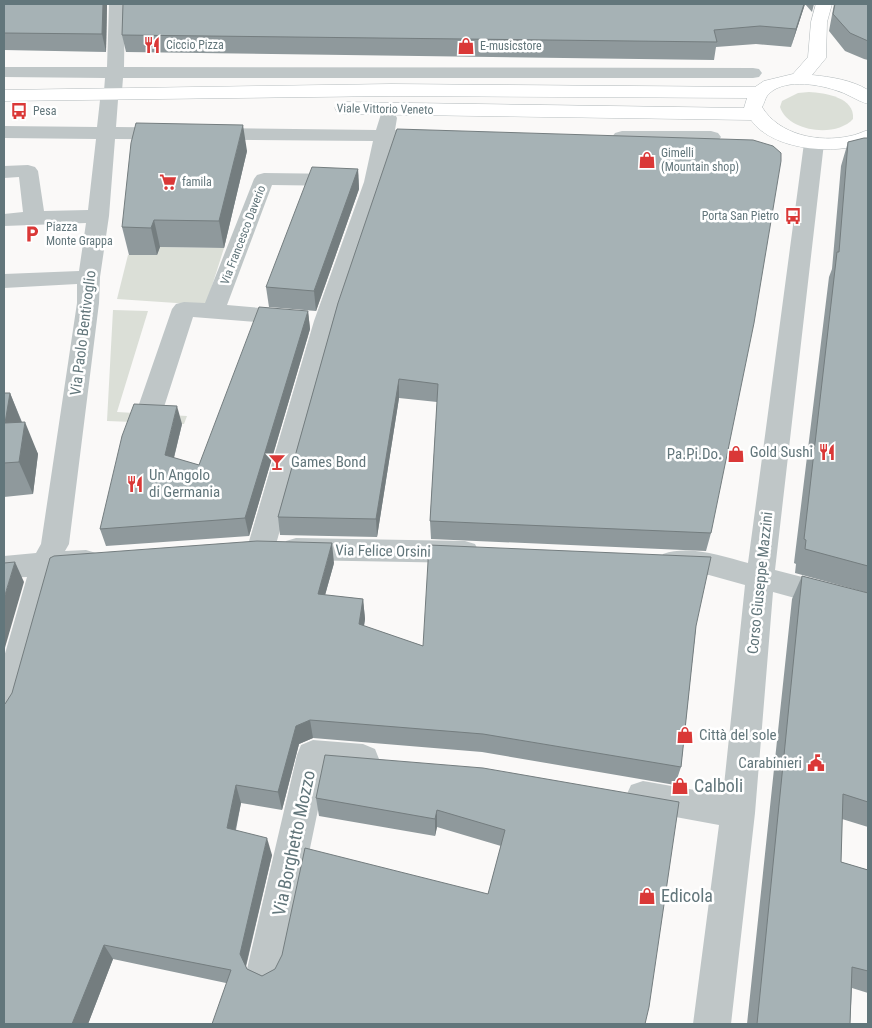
<svg xmlns="http://www.w3.org/2000/svg" width="872" height="1028" font-family="'Roboto Condensed',sans-serif">
  <style>
    .green { fill: #dbdfd7 }
    .lines { fill: none; stroke-linecap: round; stroke-linejoin: round }
    .major-casing { stroke: #b3babc; stroke-width: 1 }
    .minor { fill: #bfc6c7; fill-rule: evenodd }
    .major { fill: #fff; fill-rule: evenodd }
    .wall { fill: #8f999c }
    .shaded-wall { fill: #747d7f }
    .building { fill: #a6b2b5; stroke: #747d7f }
    .labels { text-anchor: middle; stroke-width: 5; stroke-linejoin: round; paint-order: stroke }
    .far-poi-label { font-size: 12px; fill: #62767b; stroke: #fff; text-anchor: start }
    .far-street-label { font-size: 12px; fill: #62767b; stroke: #fff }
    .street-label { font-size: 15px; fill: #62767b; stroke: #fff }
    .poi-label { font-size: 15px; fill: #62767b; stroke: #fff; text-anchor: end }
    .near-poi-label { font-size: 18px; fill: #62767b; stroke: #fff; text-anchor: start }
    .near-street-label { font-size: 18px; fill: #62767b; stroke: #fff }
  </style>
  <rect width="100%" height="100%" fill="#faf9f8"/>
  <g class="green">
    <path d="M809,92C825,93 855,97 853,119C836,138 788,132 780,107L782,101L798,93Z"/>
    <path d="M160,247L224,248L206,305L117,299L128,255H157Z"/>
    <path d="M113,310L148,311L117,412L187,416L184,424L107,421Z"/>
  </g>
  <g class="lines">
    <g class="major-casing">
      <path id="major" d="M816,4H832L827,22L826,58L812,75C831,77 852,80 868,90V104C857,101 847,93 835,90C817,84 781,78 767,96C765,99 764,104 762,107C779,135 819,143 850,136C856,135 862,132 868,130V143C835,155 773,151 751,120L344,114L337,112L335,108L337,104L344,102L744,108L747,98L391,96L4,101V90L391,84L755,87L764,81L793,74L808,57L811,22Z"/>
    </g>
    <g class="minor">
      <path d="M109,4H125L124,67L753,68L759,69L762,73L759,77L753,78H123L122,91L120,95L115,96L118,100L116,127L376,130L381,114L388,112L395,114L397,118L395,130L439,132L442,136L439,140L432,142L393,141L384,182L338,321L275,548L271,556L261,559L251,556L247,548L314,321L364,182L373,141L115,139L109,216L100,277L99,303L69,544L65,551L86,550L96,553L100,561L96,569L86,572L57,574L20,711L15,721L4,725V657L27,577L4,578V556L36,553L41,544L77,303V284L4,288V274L79,271L86,223L4,226V214L23,212L19,177L4,178V166L28,165L35,167L38,171L44,211L88,210L96,139L4,138V126L97,127L100,100L102,96L107,95L104,91L105,78L4,77V67H107Z"/>
      <path d="M622,131H711L718,133L721,137L718,141L711,143H622L615,141L612,137L615,133Z"/>
      <path d="M814,137L821,139L824,143L775,570L868,594V618L773,592L755,813L731,1024H693L719,825L643,811L631,807L626,796L631,785L643,781L723,795L745,585L709,575L673,573L663,570L659,562L663,554C690,545 721,556 748,563L804,143L807,139Z"/>
      <path d="M264,173L345,174L352,176L355,180L352,184L345,186L272,185L227,305L295,311L303,313L307,318L303,323L295,325L193,317L164,407L160,413L151,416L142,413L138,407L172,309L176,304L184,302L205,303L254,179L257,175Z"/>
      <path d="M296,538L465,541L475,544L479,552L475,560L465,563L296,560L286,557L282,549L286,541Z"/>
      <path d="M313,740L363,744L375,749L379,759L375,769L363,774L326,771L285,969L279,982L266,988L253,982L247,969L297,755L301,745Z"/>
    </g>
    <use href="#major" class="major"/>
  </g>
  <g class="wall">
    <path d="M4,4H107L106,52L4,50Z"/>
    <path d="M123,4H805L791,47L756,44L716,47L714,60L126,52L122,35Z"/>
    <path d="M805,4H814L812,12Z"/>
    <path d="M833,4H868V60L864,59L845,51L829,31L834,4Z"/>
    <path d="M868,138V593L795,573L796,564L794,563L829,277L832,269L841,166L848,142Z"/>
    <path d="M247,151L224,248L160,247L157,255H129L122,227Z"/>
    <path d="M358,169L359,189L316,311L269,307L266,287Z"/>
    <path d="M338,303L711,533L706,551L431,539L430,521L437,402L399,398L377,537L280,535L278,517Z"/>
    <path d="M308,311L310,329L249,536L106,546L100,529L182,424L174,458L199,465Z"/>
    <path d="M4,393H10L22,422L38,454L33,494L4,497Z"/>
    <path d="M334,563L325,595L363,599L365,619L364,626L423,646L696,626L681,767L675,785L482,752L313,738L299,744L282,810L241,803L236,830L272,855L246,967L247,969L262,976L488,894L501,846L437,827L435,836L319,816L316,798L483,768L645,1024L226,983L113,959L88,1024H4Z"/>
    <path d="M802,576L868,593V827L842,819L841,862L868,870V993L852,988L850,1024H747L792,599Z"/>
  </g>
  <g class="shaded-wall">
    <path d="M103,4H107L106,52L102,34Z"/>
    <path d="M804,4H805L791,47L796,29Z"/>
    <path d="M243,125L247,151L224,248L219,221Z"/>
    <path d="M358,169L359,189L316,311L314,291Z"/>
    <path d="M154,220L160,247L157,255L151,228Z"/>
    <path d="M308,311L310,329L249,536L245,518Z"/>
    <path d="M399,379V398L377,537L376,519Z"/>
    <path d="M10,393L23,426L5,423Z"/>
    <path d="M177,406L182,424L170,473L165,455Z"/>
    <path d="M25,422L38,454L33,494L19,462Z"/>
    <path d="M332,543L334,563L320,613L318,594Z"/>
    <path d="M15,562L24,582L4,651V598Z"/>
    <path d="M363,599L365,619L361,643L359,624Z"/>
    <path d="M310,720L313,738L299,744L282,810L278,792L296,726Z"/>
    <path d="M236,785L241,803L232,845L227,828Z"/>
    <path d="M437,810V827L435,836V819Z"/>
    <path d="M267,838L272,855L245,969L240,954Z"/>
    <path d="M104,945L113,959L88,1024H72Z"/>
  </g>
  <g class="building">
    <path d="M4,4H103L102,34L4,33Z"/>
    <path d="M123,4H804L796,29L760,26L714,30L717,42L122,35Z"/>
    <path d="M835,4H868V41L850,33L833,14Z"/>
    <path d="M136,123L243,125L219,221L154,220L151,228L122,227L131,143Z"/>
    <path d="M397,129L753,140L773,146L781,153V161L754,323L711,533L430,521L438,384L399,379L376,519L278,517L338,303Z"/>
    <path d="M864,138H868V566L805,549L806,540L804,539L837,252H839L848,142Z"/>
    <path d="M312,167L358,169L314,291L266,287Z"/>
    <path d="M259,307L308,311L245,518L100,529L122,436L134,404L177,406L165,455L199,465Z"/>
    <path d="M4,393H10L5,423L25,422L19,462L4,463Z"/>
    <path d="M257,541L332,543L318,594L363,599L359,624L423,646L429,545L711,557L696,626L681,767L483,734L310,720L296,726L278,792L236,785L227,828L267,838L240,954L247,969L262,976L275,969L282,955L305,848L488,894L505,830L437,810L435,819L316,798L325,755L483,768L679,802L649,1007L645,1024H212L231,970L104,945L72,1024H4V705L5,704L12,693L50,558L54,556Z"/>
    <path d="M15,562L4,598V563Z"/>
    <path d="M802,576L868,593V802L843,794L841,862L868,870V971L852,967L850,1024H757Z"/>
  </g>
  <defs>
    <g id="restaurant-bare" transform="scale(1.35)"><path d="M-5-6h1v4h1v-4h1v4h1v-4h1v5L-1.5 .5V6h-2V.5L-5-1ZM5-6V6H3V1.5H1.5Q1.5-4 5-6Z" fill="#da3837" stroke="#fff" stroke-width="2.5" paint-order="stroke"/></g>
    <g id="shop-bare" transform="scale(1.35)"><path d="M-5-2.5h2.3a2.7 3.5 0 0 1 5.4 0H5L5.5 6h-11ZM-1.5-2.5h3a1.5 2.3 0 0 0-3 0Z" fill="#da3837" stroke="#fff" stroke-width="2.5" paint-order="stroke"/></g>
    <g id="bus-bare" transform="scale(1.35)"><path d="M-5-6H5V4H4V6H2V4H-2V6H-4V4H-5ZM-3.5-4V0h7V-4ZM-3.5 1.2v1.5H-2V1.2ZM2 1.2v1.5H3.5V1.2Z" fill="#da3837" stroke="#fff" stroke-width="2.5" paint-order="stroke"/></g>
    <g id="supermarket-bare" transform="scale(1.35)"><path d="M-6-5.5h2.5l.6 2H6L4.5 2H-2.5L-4.4-4H-6ZM-1.5 3.2a1.3 1.3 0 1 0 .1 0ZM3 3.2a1.3 1.3 0 1 0 .1 0Z" fill="#da3837" stroke="#fff" stroke-width="2.5" paint-order="stroke"/></g>
    <g id="parking-bare" transform="scale(1.35)"><path d="M-3.5-5.5H1a3.5 3.5 0 0 1 0 7H-1V5.5H-3.5ZM-1-3.4V-.6H.8a1.4 1.4 0 0 0 0-2.8Z" fill="#da3837" stroke="#fff" stroke-width="2.5" paint-order="stroke"/></g>
    <g id="bar-bare" transform="scale(1.35)"><path d="M-6-5H6L.8 .8V4.5H3.5V6h-7V4.5H-.8V.8Z" fill="#da3837" stroke="#fff" stroke-width="2.5" paint-order="stroke"/></g>
    <g id="civic-bare" transform="scale(1.35)"><path d="M-.6-6.5H3V-4.5H.6V-3L4-1V1h2V6H-6V1h2V-1L-.6-3ZM-1.2 2.5V6h2.4V2.5Z" fill="#da3837" stroke="#fff" stroke-width="2.5" paint-order="stroke"/></g>
  </defs>
  <g fill-rule="evenodd">
    <use href="#restaurant-bare" x="152" y="45"/>
    <use href="#shop-bare" x="466" y="46"/>
    <use href="#bus-bare" x="19" y="111"/>
    <use href="#shop-bare" x="647" y="160"/>
    <use href="#supermarket-bare" x="168" y="182"/>
    <use href="#bus-bare" x="793" y="216"/>
    <use href="#parking-bare" x="32" y="234"/>
    <use href="#restaurant-bare" x="827" y="452"/>
    <use href="#shop-bare" x="736" y="454"/>
    <use href="#bar-bare" x="277" y="462"/>
    <use href="#restaurant-bare" x="135" y="484"/>
    <use href="#shop-bare" x="685" y="735"/>
    <use href="#civic-bare" x="816" y="763"/>
    <use href="#shop-bare" x="680" y="786"/>
    <use href="#shop-bare" x="647" y="896"/>
  </g>
  <g class="labels">
    <g class="far-poi-label">
      <text x="166" y="49">Ciccio Pizza</text>
      <text x="480" y="50">E-musicstore</text>
      <text x="33" y="115">Pesa</text>
      <text x="661" y="157">Gimelli<tspan x="661" dy="14">(Mountain shop)</tspan></text>
      <text x="182" y="186">famila</text>
      <text x="779" y="220" text-anchor="end">Porta San Pietro</text>
      <text x="46" y="231">Piazza<tspan x="46" dy="14">Monte Grappa</tspan></text>
    </g>
    <g class="far-street-label">
      <text transform="translate(385 109) rotate(1)" y="4">Viale Vittorio Veneto</text>
      <text transform="translate(243 235) rotate(-69)" y="4">Via Francesco Daverio</text>
    </g>
    <g class="street-label">
      <text transform="translate(83 333) rotate(-83)" y="5">Via Paolo Bentivoglio</text>
      <text transform="translate(383 551) rotate(1)" y="5">Via Felice Orsini</text>
      <text transform="translate(760 583) rotate(-84)" y="5">Corso Giuseppe Mazzini</text>
    </g>
    <g class="poi-label">
      <text x="813" y="457">Gold Sushi</text>
      <text x="722" y="459">Pa.Pi.Do.</text>
      <text x="291" y="467" text-anchor="start">Games Bond</text>
      <text x="149" y="480" text-anchor="start">Un Angolo<tspan x="149" dy="17">di Germania</tspan></text>
      <text x="699" y="740" text-anchor="start">Città del sole</text>
      <text x="802" y="768">Carabinieri</text>
    </g>
    <g class="near-poi-label">
      <text x="694" y="792">Calboli</text>
      <text x="661" y="902">Edicola</text>
    </g>
    <g class="near-street-label">
      <text transform="translate(294 843) rotate(-78)" y="6">Via Borghetto Mozzo</text>
    </g>
  </g>
  <rect width="872" height="1028" fill="none" stroke="#62767b" stroke-width="10"/>
</svg>
